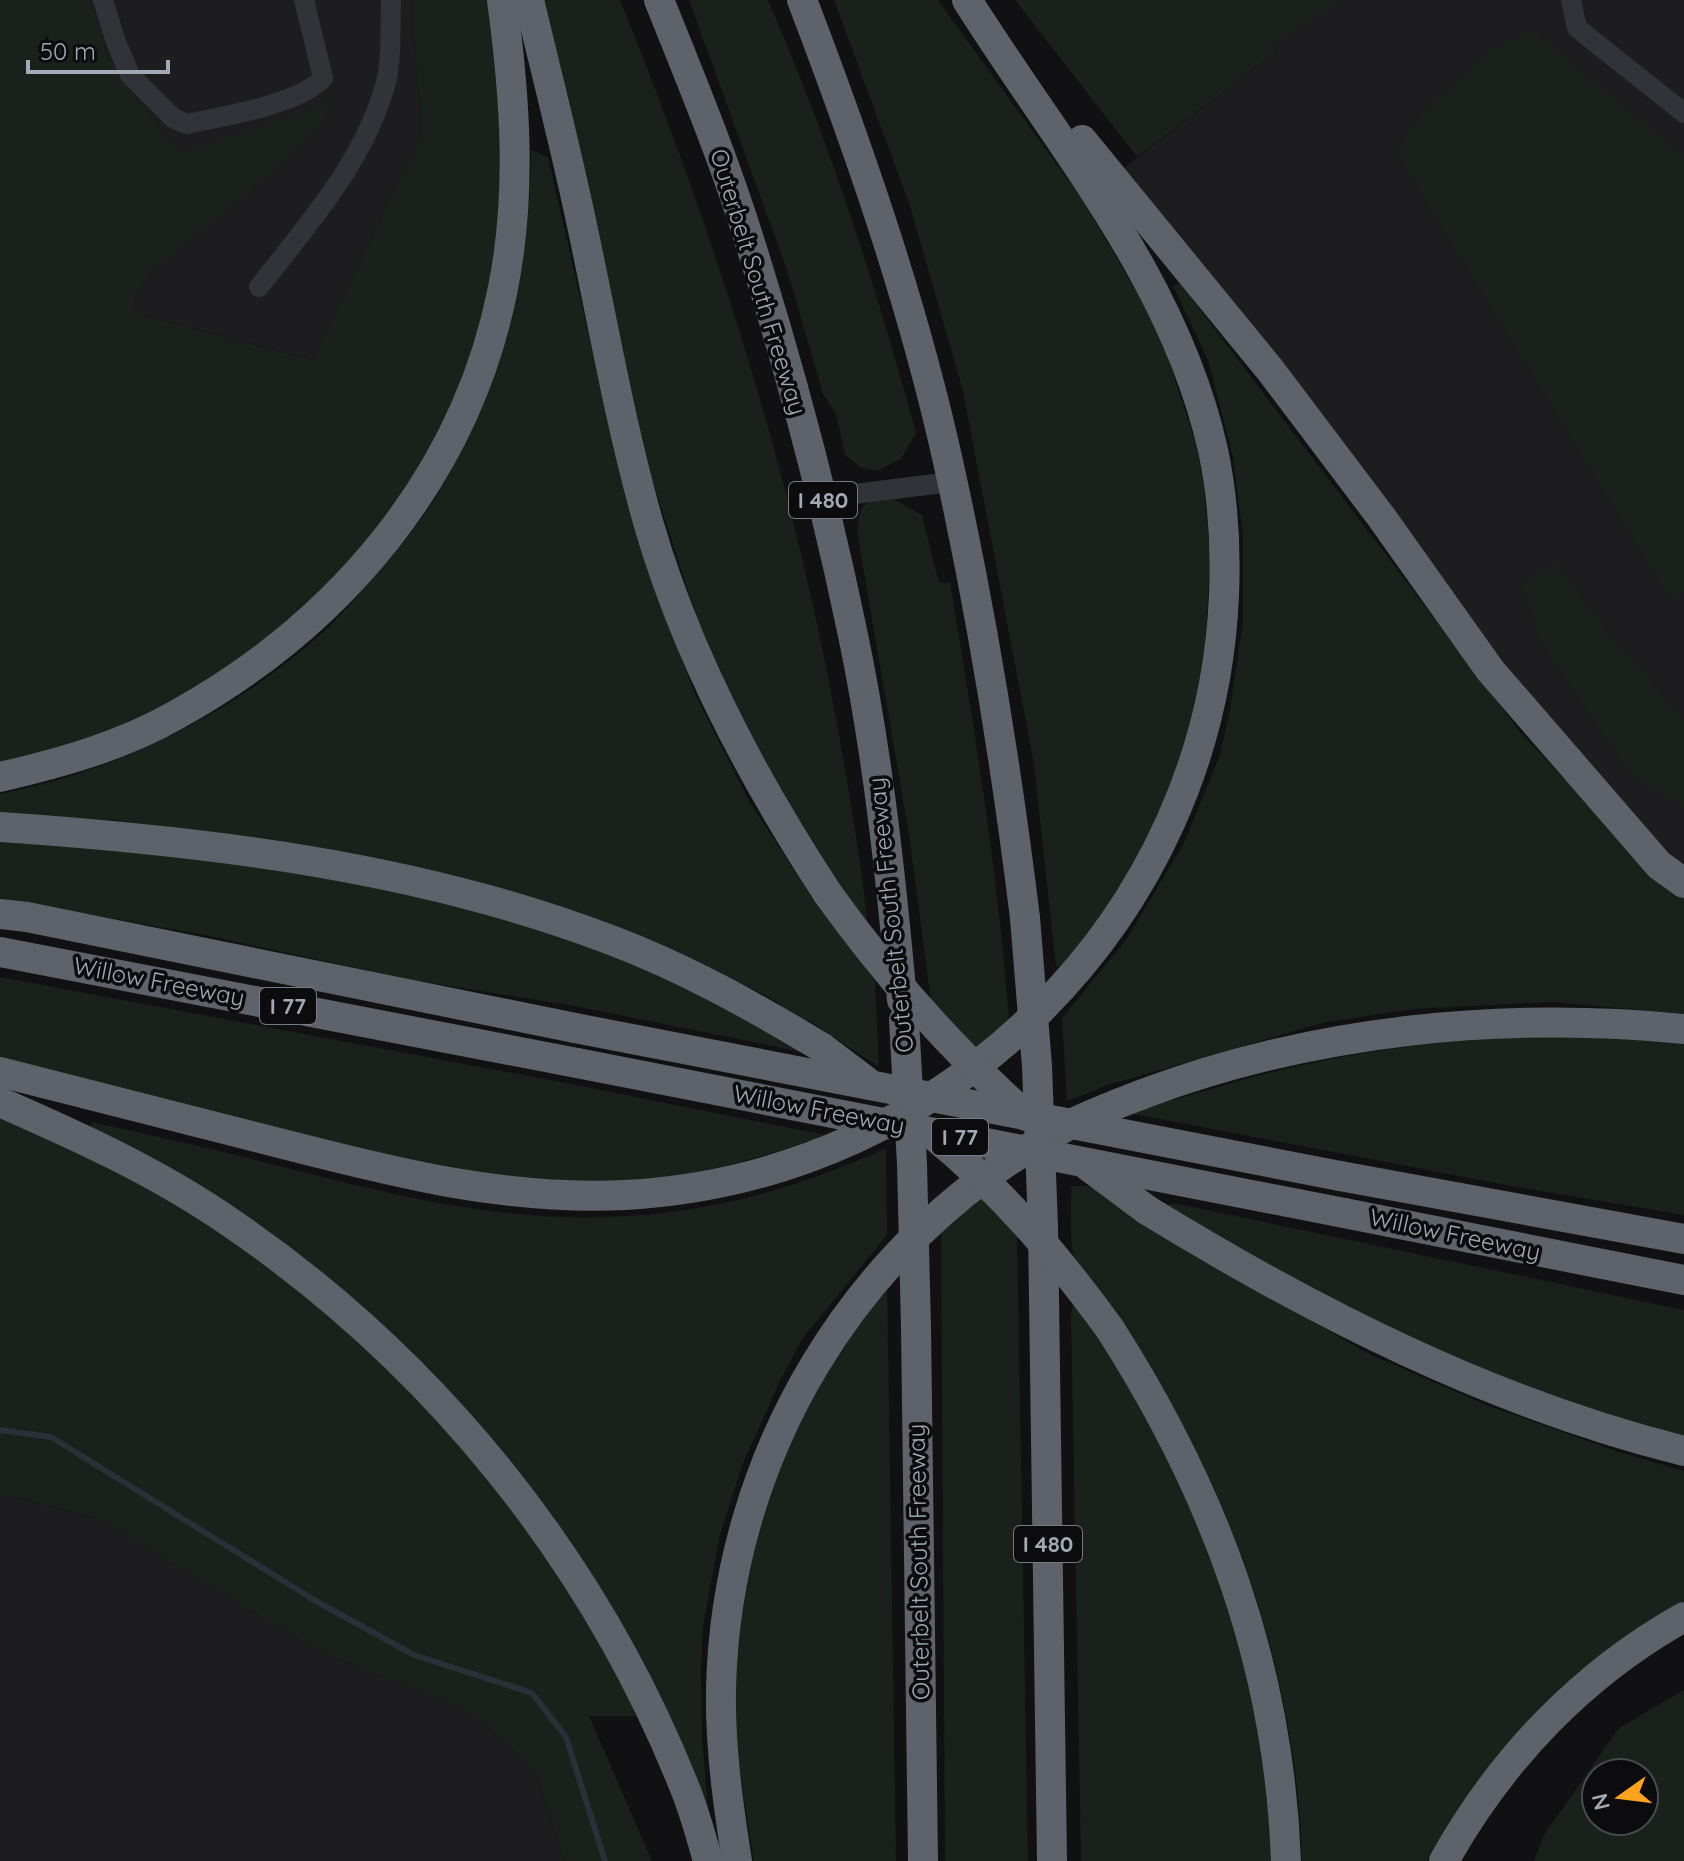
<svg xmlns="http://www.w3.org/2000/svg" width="1684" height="1861" font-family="Quicksand,sans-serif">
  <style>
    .built { fill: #1d1d20 }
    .green { fill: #19211a; fill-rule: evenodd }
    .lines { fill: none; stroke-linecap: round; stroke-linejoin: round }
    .stream { stroke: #273137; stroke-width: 6 }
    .minor { stroke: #323338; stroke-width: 20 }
    .highway { stroke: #5e626a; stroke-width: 30 }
    .highway-bridge { stroke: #5e626a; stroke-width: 30 }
    .labels { text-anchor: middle; stroke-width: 7; stroke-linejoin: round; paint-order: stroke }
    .shield { fill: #0c0c0e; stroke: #747a83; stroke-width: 2 }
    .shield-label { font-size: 22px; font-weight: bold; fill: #a1a9b5 }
    .street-label { font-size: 24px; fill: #a1a9b5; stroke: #0c0c0e }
  </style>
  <rect width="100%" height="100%" fill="#111113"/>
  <g class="built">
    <path d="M73,0H411L422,132L314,360L134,313Z"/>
    <path d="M1243,0H1684V883L1659,865L1112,177L1276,52Z"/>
    <path d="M0,1493L97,1519L319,1651L470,1712L535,1769L564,1861H0Z"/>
  </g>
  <g class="green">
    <path d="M0,0H89L105,48L122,82L181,153L315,108L338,91L323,124L247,194L152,270L134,295L135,313L313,360L422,132L411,0H502L503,289L394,531L174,716L0,777Z"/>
    <path d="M538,0H620C716,236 793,479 838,730C850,796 861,861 868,928L804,831L733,703L697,619L645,457Z"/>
    <path d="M689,0H768C829,141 876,285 916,433L901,459L876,471L860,467L845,455L836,414L823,394L787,270Z"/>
    <path d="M834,0H938L1084,202L1141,300L1164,346L1196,444L1203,481L1210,553L1205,660L1191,731L1142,858L1068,961L1056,967L1034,764L963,391L910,206Z"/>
    <path d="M1015,0H1342L1271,44L1276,52L1137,157Z"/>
    <path d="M1535,30L1568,61L1684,156V593L1670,599L1395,151L1421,114L1490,50Z"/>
    <path d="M531,150L548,157L624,489L647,566L694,692L750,803L813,899L875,981L879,1067L808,1020L806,1023L769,997L652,941L582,913L458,876L258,838L113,820L0,815V794C118,771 232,714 321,634C342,615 360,593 378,572C402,544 425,517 443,485C502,386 531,265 531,150Z"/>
    <path d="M1180,283L1521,733L1639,859L1684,896V1014L1552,1002L1414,1009L1326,1022L1108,1085L1067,1101L1062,1018L1126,940L1184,843L1220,755L1230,709L1243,622V537L1233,457L1208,360L1173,286Z"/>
    <path d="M876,496L892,498L922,515L939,583L950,582C974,727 998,872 1009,1020L974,1048L931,1001L909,835L857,531L861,508Z"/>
    <path d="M1556,562L1607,630L1684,720V807L1631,775L1541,642L1521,583Z"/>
    <path d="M0,838L115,848L337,879L421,896L600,945L754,1018L802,1052L574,1006L412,980L204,935L0,898Z"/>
    <path d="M0,977L577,1085L825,1135C754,1162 677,1181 600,1183C489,1186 378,1156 271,1128C181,1105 90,1082 0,1058Z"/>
    <path d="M1528,1036L1660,1040L1684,1044V1215L1517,1187L1128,1113C1179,1099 1230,1082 1281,1070C1361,1051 1445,1040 1528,1036Z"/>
    <path d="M0,1102L177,1189L446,1409L652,1716H589L652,1861H564L535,1769L470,1712L319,1651L97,1519L0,1493Z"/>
    <path d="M92,1122C157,1136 222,1151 287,1168C390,1194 497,1221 605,1217C704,1214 796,1190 886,1148L887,1235L803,1338L780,1381L743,1463L720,1535L703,1626L701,1670L702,1739L709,1822L691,1776L447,1397L91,1130Z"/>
    <path d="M1071,1186H1087L1101,1192L1169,1240L1371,1355L1489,1406L1616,1451L1684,1471V1601C1606,1642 1536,1702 1485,1773C1464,1801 1446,1832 1427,1861H1302C1298,1712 1256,1569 1189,1436C1170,1400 1150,1365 1127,1332C1116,1316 1077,1274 1074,1259C1069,1236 1072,1209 1071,1186Z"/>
    <path d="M983,1198L1017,1233L1028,1861H945L941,1231Z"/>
    <path d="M1174,1203L1684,1310V1441L1473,1369L1325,1300L1163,1207Z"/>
    <path d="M887,1281L896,1861H754C748,1823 741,1784 737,1746C725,1618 760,1488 822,1376C840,1343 866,1312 887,1281Z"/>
    <path d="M1074,1303L1106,1343L1194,1504L1255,1690L1275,1861H1081L1071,1314Z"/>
    <path d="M1684,1690V1861H1534L1544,1835L1619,1728ZM1596,1773H1644V1821H1596Z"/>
  </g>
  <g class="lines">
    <path class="stream" d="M0,1430L51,1437L314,1600L414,1655L532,1693L566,1737L605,1861"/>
    <g class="minor">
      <path d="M103,0L116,42L130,75L173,118L187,124C223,116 298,105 323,78L304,0"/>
      <path d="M1571,0L1577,28L1684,113"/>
      <path d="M259,287C308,224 363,163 385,86C392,62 390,25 391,0"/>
      <path d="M822,498L951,482"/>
    </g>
    <g class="highway">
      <path d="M529,0C547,76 567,153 583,230C604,328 621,428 649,525C687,656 754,781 828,894"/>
      <path d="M659,0C692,82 726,164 752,249C792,376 826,505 853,635C878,755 891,878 902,1000"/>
      <path d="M802,0C859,149 912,301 947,457C981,609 1006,763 1025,918"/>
      <path d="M1082,140L1271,371L1382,518L1490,670L1659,865L1684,883"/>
      <path d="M0,777C60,763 122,746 176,715C340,624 466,476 503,288C522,193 515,96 502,0"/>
      <path d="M0,827C206,841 417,866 611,940C685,968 753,1006 821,1047"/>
      <path d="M0,914L27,917L575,1028"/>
      <path d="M0,952L577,1063"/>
      <path d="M0,1072C94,1096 188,1120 283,1144C396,1173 507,1201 625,1195C947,1178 1211,918 1224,595C1226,547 1223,497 1213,450C1175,279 1058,145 967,0"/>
      <path d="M0,1102C80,1137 159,1173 231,1223C433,1361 593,1558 684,1786C694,1810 701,1836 708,1861"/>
      <path d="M1340,1176L1684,1239"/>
      <path d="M1147,1210C1315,1313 1492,1403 1684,1451"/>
      <path d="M1344,1213L1684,1280"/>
      <path d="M1043,1227L1052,1861"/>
      <path d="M916,1327L923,1861"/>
      <path d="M1110,1329C1215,1493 1279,1665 1286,1861"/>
      <path d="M737,1861C728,1804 720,1747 721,1689C726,1457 855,1240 1060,1130C1086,1115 1115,1105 1143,1094C1313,1030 1503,1011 1684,1029"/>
      <path d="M1444,1861C1501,1759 1582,1674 1684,1617"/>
    </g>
    <g class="highway-bridge">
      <path d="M828,894C886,975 952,1049 1026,1116"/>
      <path d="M1025,918L1037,1066L1043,1227"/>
      <path d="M904,1020L912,1164L916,1327"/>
      <path d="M575,1028L1340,1176"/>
      <path d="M821,1047L866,1081"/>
      <path d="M577,1063L1344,1213"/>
      <path d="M931,1133C1001,1190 1057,1256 1110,1329"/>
      <path d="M1088,1166L1147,1210"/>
    </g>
  </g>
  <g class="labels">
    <g class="shield">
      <rect x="789" y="482" width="68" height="36" rx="6"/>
      <rect x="260" y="988" width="56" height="36" rx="6"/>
      <rect x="932" y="1119" width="56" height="36" rx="6"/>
      <rect x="1014" y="1526" width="68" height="36" rx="6"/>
    </g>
    <g class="shield-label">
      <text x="823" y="508">I 480</text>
      <text x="288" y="1014">I 77</text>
      <text x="960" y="1145">I 77</text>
      <text x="1048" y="1552">I 480</text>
    </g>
    <g class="street-label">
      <text transform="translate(758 282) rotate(73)" y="8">Outerbelt South Freeway</text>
      <text transform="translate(891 915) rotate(-96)" y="8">Outerbelt South Freeway</text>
      <text transform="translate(159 982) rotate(11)" y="8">Willow Freeway</text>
      <text transform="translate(819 1110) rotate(11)" y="8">Willow Freeway</text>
      <text transform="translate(1455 1235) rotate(12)" y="8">Willow Freeway</text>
      <text transform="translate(919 1562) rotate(-91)" y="8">Outerbelt South Freeway</text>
    </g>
  </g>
  <g transform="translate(1620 1797) rotate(256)"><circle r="38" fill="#0c0c0e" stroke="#484b51" stroke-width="2"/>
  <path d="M0-6L14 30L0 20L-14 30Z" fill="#ffa21d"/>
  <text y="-12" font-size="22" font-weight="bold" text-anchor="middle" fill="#a1a9b5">N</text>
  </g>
  <path d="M28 60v12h140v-12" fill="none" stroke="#a1a9b5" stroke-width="4"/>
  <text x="40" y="60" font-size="24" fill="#a1a9b5" stroke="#0c0c0e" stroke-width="6" paint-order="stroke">50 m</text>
</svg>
